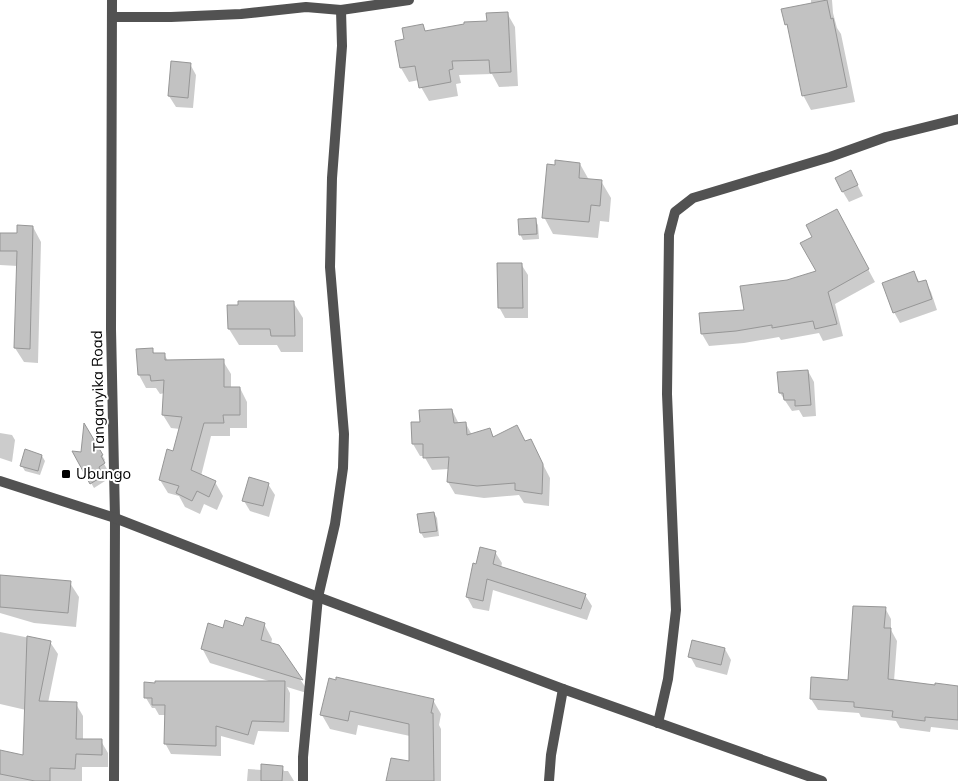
<svg xmlns="http://www.w3.org/2000/svg" width="958" height="781" font-family="Mulish,sans-serif">
  <style>
    .shadow { fill: #0003 }
    .building { fill: #c2c2c2; stroke: #969696 }
    .lines { fill: none; stroke-linecap: round; stroke-linejoin: round }
    .minor { stroke: #525252; stroke-width: 10 }
    .poi-dot { fill: #000; stroke: #fff; stroke-width: 2 }
    .labels { text-anchor: middle; stroke-width: 4; stroke-linejoin: round; paint-order: stroke }
    .street-label { font-size: 15px; fill: #000; stroke: #fff }
    .poi-label { font-size: 15px; fill: #000; stroke: #fff; text-anchor: start }
  </style>
  <rect width="100%" height="100%" fill="#fff"/>
  <g class="shadow">
    <path d="M811,0H832L833,13L837,28L841,34L855,102L811,110L803,95L790,31L786,24L811,4Z"/>
    <path d="M507,13L515,27L518,86L499,87L492,74L459,75L461,83L456,84L458,96L429,101L421,87L419,80L409,82L401,68L397,42L405,40L423,26L426,32L488,22Z"/>
    <path d="M190,64L196,75L193,108L176,107L169,96Z"/>
    <path d="M580,164L589,180L601,181L611,198L609,222L600,221L598,238L553,234L544,217Z"/>
    <path d="M851,172L863,196L849,202L843,192Z"/>
    <path d="M535,220L538,225L539,239L523,240L520,234Z"/>
    <path d="M843,223L875,282L835,304L843,336L823,341L819,333L781,340L779,337L744,343L709,346L702,334L745,311L787,282L818,272Z"/>
    <path d="M33,227L41,242L38,363L24,362L15,348L18,266L0,265V234L18,235Z"/>
    <path d="M521,264L528,275V318H505L499,307Z"/>
    <path d="M914,273L920,283L925,281L931,292L937,310L900,323L894,312Z"/>
    <path d="M293,302L303,318V352H281L277,345H239L229,329V306Z"/>
    <path d="M152,349L155,355L164,354L168,361H223L231,374V388H240L247,402V428H230V436H211L201,476L215,482L223,496L217,510L204,504L200,514L185,507L179,496L168,493L160,480L174,452L180,429L171,428L163,415L165,393L160,394L156,388H146L139,375Z"/>
    <path d="M808,371L814,382L816,416L803,417L799,410L792,411L780,393Z"/>
    <path d="M452,410L459,424H466L472,435L489,429L494,437L525,443L537,453L550,478L549,506L524,503L519,495L484,498L455,494L448,482L449,469L432,470L424,456H420L413,444L412,423H421Z"/>
    <path d="M85,427L105,460L103,462L107,469L100,472L105,481L94,488L74,453H82Z"/>
    <path d="M0,433L12,435L15,440L12,462L0,458Z"/>
    <path d="M42,456L45,461L40,475L25,471L22,466Z"/>
    <path d="M268,484L275,495L269,517L250,511L244,501Z"/>
    <path d="M434,513L437,518L439,536L424,538L421,533Z"/>
    <path d="M495,552L502,563L501,568L585,595L592,606L587,620L493,590L489,611L473,608L467,597L477,566Z"/>
    <path d="M0,576L70,583L79,597L76,627L34,623L0,613Z"/>
    <path d="M885,608L891,619V630L897,641L894,681L958,687V730L931,727L930,732L900,728L896,721L861,717L859,713L818,710L811,699L850,681Z"/>
    <path d="M264,624L272,639L271,644L278,646L310,694L287,687L290,693L289,732L258,731L254,745L221,736V756L171,754L165,743L166,715H159L155,708H152L146,698L272,682L210,663L202,648L224,629Z"/>
    <path d="M0,632L50,642L58,654L48,703L76,704L83,716V741H101L108,753V767H82V781H0V752L24,757L26,710L0,704Z"/>
    <path d="M725,649L731,660L727,675L696,667L690,656Z"/>
    <path d="M330,680L433,700L441,714L439,725L441,729V781H387L410,763V736L358,725L356,735L330,729L322,715Z"/>
    <path d="M282,767L284,771H288L294,781H247L248,769L262,770Z"/>
  </g>
  <g class="building">
    <path d="M827,0L831,19L833,18L847,87L802,96L787,24L785,25L781,9Z"/>
    <path d="M508,12L511,72L490,73L489,60L452,61L453,69L449,70L451,82L419,88L415,66L400,68L395,41L404,39L402,28L423,24L425,31L464,24V22L487,21L486,13Z"/>
    <path d="M171,61L191,63L188,98L168,96Z"/>
    <path d="M555,160L580,163L579,178L602,180L600,206L591,205L589,222L542,218L547,164L555,165Z"/>
    <path d="M851,170L858,185L842,192L835,178Z"/>
    <path d="M837,209L869,269L828,292L837,324L815,329L813,321L772,328V325L736,331L701,334L699,313L744,310L740,286L787,280L816,271L800,243L812,237L806,225Z"/>
    <path d="M536,218L537,234L519,235L518,219Z"/>
    <path d="M17,225L33,226L30,349L14,348L17,251H0V233H17Z"/>
    <path d="M497,263H522L523,308H498Z"/>
    <path d="M914,271L918,282L926,280L932,299L893,313L882,283Z"/>
    <path d="M238,301H294L295,336H271L270,329H228L227,305H238Z"/>
    <path d="M153,348V353H165V360L224,359V387H240V415H223L224,423H204L191,470L216,481L209,497L197,491L192,501L176,493L179,486L159,480L167,449L173,451L182,417L162,415L164,380L151,381L150,375H138L136,349Z"/>
    <path d="M808,370L811,405L795,406V400H784L783,393H779L777,372Z"/>
    <path d="M452,409L454,423L466,422L467,435L490,428L493,437L517,425L525,441L531,439L543,464L542,494L515,490V483L477,486L447,482L449,457L423,458V444H412L411,422H420L419,410Z"/>
    <path d="M84,423L103,455L101,456L105,463L99,467L103,476L90,484L72,451L81,452Z"/>
    <path d="M25,449L42,455L38,471L20,466Z"/>
    <path d="M249,477L269,483L263,506L242,501Z"/>
    <path d="M434,512L437,531L420,533L417,514Z"/>
    <path d="M480,547L496,551L493,564L586,594L581,609L487,579L483,601L466,597L473,563L476,564Z"/>
    <path d="M0,575L71,581L68,613L0,607Z"/>
    <path d="M853,606L886,607L884,628H891L888,679L935,685V683L958,686V720L925,717V721L892,717L893,711L854,707V702L810,699L811,677L848,680Z"/>
    <path d="M246,617L265,623L261,640L279,645L303,680L201,649L208,623L223,628L225,620L243,626Z"/>
    <path d="M27,636L51,641L39,701L77,702L76,739H102V755L76,754L75,769L50,768V781H35L0,774V750L23,755Z"/>
    <path d="M692,640L725,648L721,665L688,657Z"/>
    <path d="M336,677L434,699L431,713H433L434,781H386L391,758L409,761V724L350,711L348,721L320,715L329,678L336,680Z"/>
    <path d="M155,681H285L284,722L252,721L248,735L216,726V746L164,744L165,705H152V698H144V682L155,683Z"/>
    <path d="M261,764L283,766L282,781H261Z"/>
  </g>
  <g class="lines">
    <g class="minor">
      <path d="M112,0L111,329L115,518L114,781"/>
      <path d="M112,17H171L241,14L306,7L341,10L409,0"/>
      <path d="M0,481L115,518L318,597L563,689L822,781"/>
      <path d="M658,723L668,679L676,610L667,394L669,235L675,212L693,198L830,157L886,137L958,119"/>
      <path d="M303,781V757L318,597L335,524L343,468L344,434L330,267L332,178L342,46L341,10"/>
      <path d="M549,781L551,755L563,689"/>
    </g>
  </g>
  <rect class="poi-dot" x="61" y="469" width="10" height="10" rx="2.5"/>
  <g class="labels">
    <g class="street-label">
      <text transform="translate(98 391) rotate(-91)" y="5">Tanganyika Road</text>
    </g>
    <g class="poi-label">
      <text x="76" y="479">Ubungo</text>
    </g>
  </g>
</svg>
